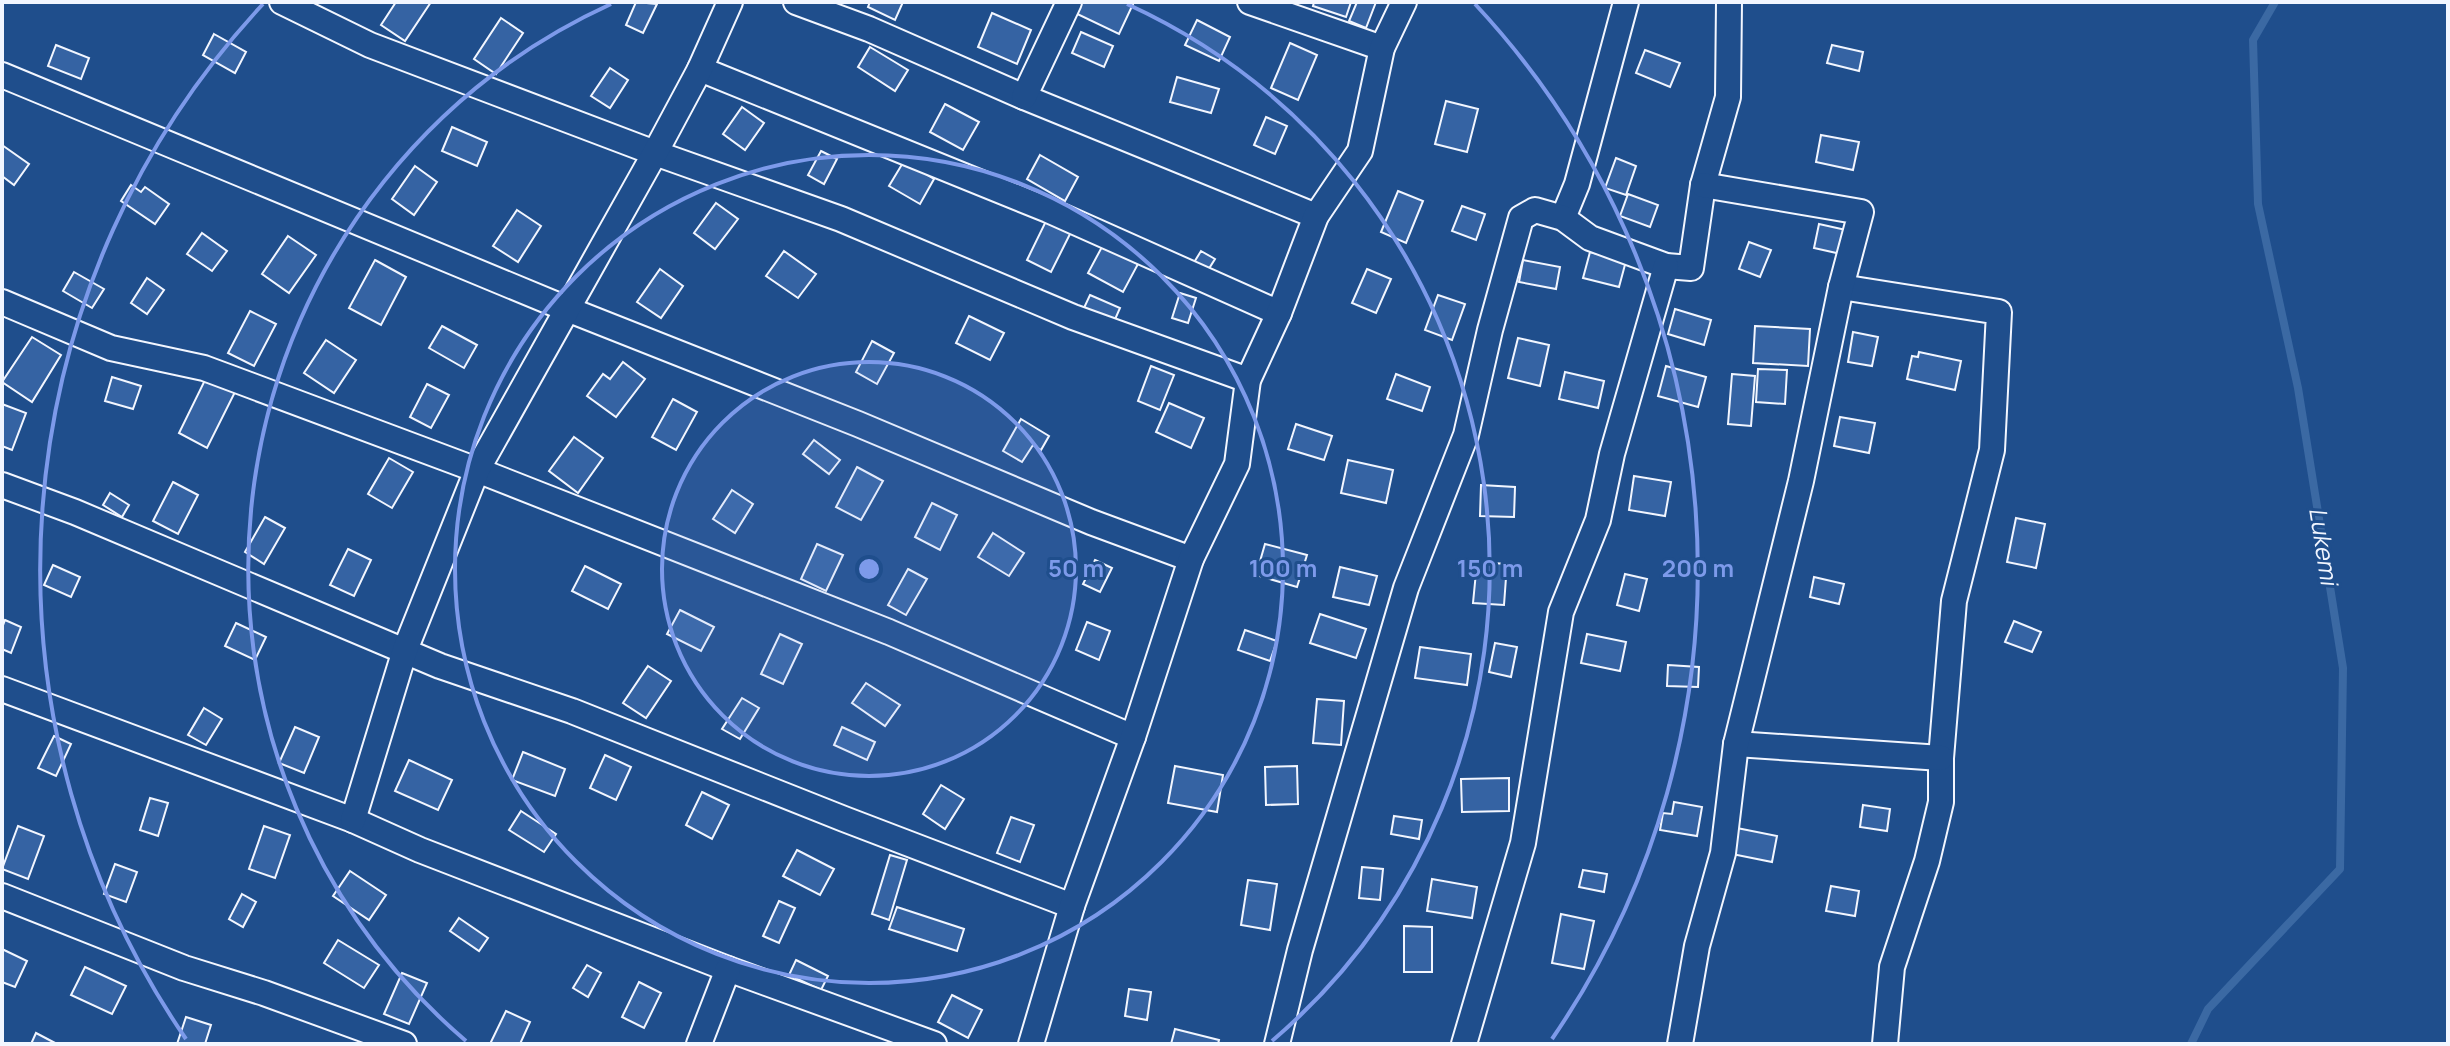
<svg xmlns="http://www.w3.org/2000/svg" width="2450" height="1046" font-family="Manrope,sans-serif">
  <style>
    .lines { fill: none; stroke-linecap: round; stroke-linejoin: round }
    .stream { stroke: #3b69a3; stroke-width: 8 }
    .building { fill: #3563a3; stroke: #f2f6ff; stroke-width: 2 }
    .minor-casing { stroke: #f2f6ff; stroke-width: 28 }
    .minor { stroke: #1f4e8c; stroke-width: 24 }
    .ring { fill: none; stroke: #7d9aea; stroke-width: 4 }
    .labels { text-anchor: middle; stroke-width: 6; stroke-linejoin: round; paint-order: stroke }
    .water-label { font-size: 24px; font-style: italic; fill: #f2f6ff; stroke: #1f4e8c }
    .centre { fill: #7d9aea; stroke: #1f4e8c; stroke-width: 4 }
    .ring-label { font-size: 24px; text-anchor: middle; font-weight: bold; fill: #7d9aea; stroke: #1f4e8c; stroke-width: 6; stroke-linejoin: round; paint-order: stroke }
  </style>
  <rect width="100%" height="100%" fill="#1f4e8c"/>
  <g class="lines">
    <path class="stream" d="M2191,1044L2208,1009L2340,869L2343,668L2298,388L2258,204L2253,40L2275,2"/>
  </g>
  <g class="building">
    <path d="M396,2H431L405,41L381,25Z"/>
    <path d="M636,2L657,4L643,33L626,25Z"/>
    <path d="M870,2H903L895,20L868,7Z"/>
    <path d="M1075,2H1134L1119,34L1071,11Z"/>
    <path d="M1314,2H1351L1346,17L1313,6Z"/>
    <path d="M1357,2H1376L1366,28L1349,21Z"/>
    <path d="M992,13L1031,30L1017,64L978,47Z"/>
    <path d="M501,18L523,33L496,74L474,59Z"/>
    <path d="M1197,20L1230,37L1219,61L1185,45Z"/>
    <path d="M1081,32L1113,46L1104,67L1072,53Z"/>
    <path d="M214,34L246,52L235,73L203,55Z"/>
    <path d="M1290,43L1317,55L1298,100L1271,88Z"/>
    <path d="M56,45L89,58L81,79L48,66Z"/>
    <path d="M1832,45L1863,52L1859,71L1827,63Z"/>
    <path d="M870,47L908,70L895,91L858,67Z"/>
    <path d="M1645,50L1680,63L1670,87L1636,73Z"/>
    <path d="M610,68L628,80L610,108L591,96Z"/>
    <path d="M1177,77L1219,89L1211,113L1170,102Z"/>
    <path d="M1446,101L1478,109L1467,152L1435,144Z"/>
    <path d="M945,104L979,122L963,150L930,132Z"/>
    <path d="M742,107L764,123L745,150L723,134Z"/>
    <path d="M1266,117L1287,126L1275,154L1254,145Z"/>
    <path d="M452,127L487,142L477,166L442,151Z"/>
    <path d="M1821,135L1859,142L1853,170L1816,162Z"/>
    <path d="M2,145L29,164L14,185L2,176Z"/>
    <path d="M821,151L837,159L824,184L808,175Z"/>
    <path d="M1040,155L1078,177L1065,201L1027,179Z"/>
    <path d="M1616,158L1636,166L1626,195L1605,188Z"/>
    <path d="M904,161L934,179L920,204L889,186Z"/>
    <path d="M415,166L437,182L414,215L392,199Z"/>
    <path d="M131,185L141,192L145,187L169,204L155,224L121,201Z"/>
    <path d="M1398,191L1423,201L1406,243L1381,232Z"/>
    <path d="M1628,194L1658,205L1650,227L1620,216Z"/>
    <path d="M716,203L738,219L715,249L694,233Z"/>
    <path d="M1462,206L1485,214L1476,240L1452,231Z"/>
    <path d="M517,210L541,226L518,262L493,246Z"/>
    <path d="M1047,219L1072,230L1051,272L1027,260Z"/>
    <path d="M1819,224L1846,230L1841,254L1814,248Z"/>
    <path d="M202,233L227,251L212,271L187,254Z"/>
    <path d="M288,236L316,255L289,293L262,274Z"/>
    <path d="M1749,242L1771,250L1760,277L1739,269Z"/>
    <path d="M1103,245L1138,264L1123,292L1088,273Z"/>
    <path d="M784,251L816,274L798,298L766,276Z"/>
    <path d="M1201,251L1215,259L1203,278L1190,269Z"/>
    <path d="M1590,252L1626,261L1619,287L1583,278Z"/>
    <path d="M375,260L406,277L381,325L349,308Z"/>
    <path d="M1523,260L1560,267L1556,289L1519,282Z"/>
    <path d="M660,269L683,286L661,318L637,302Z"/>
    <path d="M1367,269L1391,279L1376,313L1352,303Z"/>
    <path d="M74,272L104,289L92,308L63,291Z"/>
    <path d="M147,278L164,290L147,314L131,303Z"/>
    <path d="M1180,293L1196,298L1188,323L1172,318Z"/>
    <path d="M1090,295L1120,308L1113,324L1083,310Z"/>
    <path d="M1438,295L1465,304L1452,340L1425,330Z"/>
    <path d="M1675,309L1711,320L1704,345L1668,334Z"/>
    <path d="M250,311L276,324L254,366L228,353Z"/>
    <path d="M969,316L1004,333L990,360L956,343Z"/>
    <path d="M442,326L477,345L464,368L429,348Z"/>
    <path d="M1755,326L1810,329L1808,366L1753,363Z"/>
    <path d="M1853,332L1878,337L1872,366L1848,362Z"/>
    <path d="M32,337L61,355L32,402L2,382Z"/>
    <path d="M1518,338L1549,345L1540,386L1508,378Z"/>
    <path d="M326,340L356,360L334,393L304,373Z"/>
    <path d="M872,341L894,353L877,384L856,372Z"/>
    <path d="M1919,352L1961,361L1955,390L1907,379L1912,356L1918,357Z"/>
    <path d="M623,362L645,379L616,417L587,396L603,374L610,379Z"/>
    <path d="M1151,366L1174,375L1160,410L1138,401Z"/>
    <path d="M1666,366L1706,377L1698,407L1658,396Z"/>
    <path d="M1758,369L1787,370L1785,404L1756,402Z"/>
    <path d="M1565,372L1604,381L1598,408L1559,399Z"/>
    <path d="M1396,374L1430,387L1422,411L1387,399Z"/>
    <path d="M1732,374L1755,376L1751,426L1728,424Z"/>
    <path d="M112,377L141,386L133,409L105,401Z"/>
    <path d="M206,378L235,392L207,448L179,433Z"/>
    <path d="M427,384L449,395L431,428L410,417Z"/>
    <path d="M673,399L697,412L676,450L652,437Z"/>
    <path d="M1169,403L1204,418L1191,448L1156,432Z"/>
    <path d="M2,404L26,413L12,450L2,446Z"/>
    <path d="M1840,417L1875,423L1869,453L1834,446Z"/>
    <path d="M1021,419L1049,436L1041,450L1033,445L1022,462L1003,451Z"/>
    <path d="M1296,424L1332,436L1324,460L1288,449Z"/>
    <path d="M574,437L603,458L578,493L549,471Z"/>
    <path d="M814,440L840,460L829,474L803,454Z"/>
    <path d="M389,458L413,472L392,508L368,494Z"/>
    <path d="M1348,460L1393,470L1386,503L1341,493Z"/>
    <path d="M857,467L883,481L861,520L836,507Z"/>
    <path d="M1634,476L1671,482L1665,516L1629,510Z"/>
    <path d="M173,482L198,495L178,534L153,521Z"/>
    <path d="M1481,485L1515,487L1514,517L1480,516Z"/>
    <path d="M732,490L753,504L735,533L713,519Z"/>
    <path d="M110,493L129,505L122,517L103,505Z"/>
    <path d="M932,503L957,515L940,550L915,537Z"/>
    <path d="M265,517L285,528L264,564L245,552Z"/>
    <path d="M2016,518L2045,524L2036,568L2007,562Z"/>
    <path d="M993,533L1024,553L1009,576L978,557Z"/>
    <path d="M817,544L843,555L826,591L801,579Z"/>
    <path d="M1265,544L1307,555L1297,587L1256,575Z"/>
    <path d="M348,549L371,560L354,596L330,585Z"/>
    <path d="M1095,560L1112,568L1100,592L1083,584Z"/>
    <path d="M1477,562L1507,564L1504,605L1473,603Z"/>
    <path d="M53,565L80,577L71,597L44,585Z"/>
    <path d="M585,566L621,584L608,609L572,591Z"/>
    <path d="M1340,567L1377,576L1369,605L1333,597Z"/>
    <path d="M908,569L927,579L906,615L888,605Z"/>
    <path d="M1625,574L1647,579L1639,611L1617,605Z"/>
    <path d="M1814,577L1844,584L1839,604L1810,597Z"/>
    <path d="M680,610L714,627L701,651L667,634Z"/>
    <path d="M1320,614L1366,629L1356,658L1310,643Z"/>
    <path d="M5,620L21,627L11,653L2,649V628Z"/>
    <path d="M2014,621L2041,632L2032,652L2005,642Z"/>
    <path d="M1087,622L1110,631L1099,660L1076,650Z"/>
    <path d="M236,623L266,637L255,660L225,646Z"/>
    <path d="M1245,630L1277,641L1270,661L1238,650Z"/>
    <path d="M780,634L802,644L783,684L761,674Z"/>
    <path d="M1587,634L1626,642L1620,671L1581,663Z"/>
    <path d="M1495,643L1517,647L1511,677L1489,672Z"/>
    <path d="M1420,647L1471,654L1467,685L1415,678Z"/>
    <path d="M1668,665L1699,667L1698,687L1667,686Z"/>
    <path d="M648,666L671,681L646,718L623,703Z"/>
    <path d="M866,683L900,705L885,726L852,703Z"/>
    <path d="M742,698L759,708L740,739L722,729Z"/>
    <path d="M1317,699L1344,701L1341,745L1313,743Z"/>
    <path d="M204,708L222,719L206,745L188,735Z"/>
    <path d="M295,727L319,737L304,773L279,763Z"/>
    <path d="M842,727L875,742L867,760L834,745Z"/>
    <path d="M54,736L71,744L56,776L38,768Z"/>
    <path d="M523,752L565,769L555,796L512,780Z"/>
    <path d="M605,755L631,767L616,800L590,788Z"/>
    <path d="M409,760L452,780L438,810L395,791Z"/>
    <path d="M1175,766L1223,775L1217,812L1168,803Z"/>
    <path d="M1297,766L1298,804L1266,805L1265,767Z"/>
    <path d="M1509,778V811L1462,812L1461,779Z"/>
    <path d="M941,785L964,799L945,829L923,814Z"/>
    <path d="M702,792L729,805L712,839L686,825Z"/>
    <path d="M150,798L168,803L158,836L140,830Z"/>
    <path d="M1674,802L1702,807L1697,836L1660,830L1663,813L1672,814Z"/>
    <path d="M1863,805L1890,809L1887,831L1860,827Z"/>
    <path d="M521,811L556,834L544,852L509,830Z"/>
    <path d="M1394,816L1422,820L1419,839L1391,834Z"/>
    <path d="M1011,817L1034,825L1020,862L997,853Z"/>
    <path d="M18,826L44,836L28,879L2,869Z"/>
    <path d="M264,826L290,835L275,878L249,869Z"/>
    <path d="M1737,828L1777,836L1772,862L1732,854Z"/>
    <path d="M797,850L834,869L820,895L783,876Z"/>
    <path d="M890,855L907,860L889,920L872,914Z"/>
    <path d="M115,864L137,872L126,902L104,894Z"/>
    <path d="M1362,867L1383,869L1380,900L1359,898Z"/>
    <path d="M1583,870L1607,874L1604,892L1579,887Z"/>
    <path d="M350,871L386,895L369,920L333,896Z"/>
    <path d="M1432,879L1477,887L1472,918L1427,911Z"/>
    <path d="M1248,880L1277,884L1270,930L1241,925Z"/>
    <path d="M1831,886L1859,891L1855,916L1826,911Z"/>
    <path d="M242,894L256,902L243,927L229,919Z"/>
    <path d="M779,901L795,908L779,943L763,936Z"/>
    <path d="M897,907L964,929L957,951L889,929Z"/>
    <path d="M1561,914L1594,921L1584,969L1552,963Z"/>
    <path d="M459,918L488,938L479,951L450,931Z"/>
    <path d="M1404,926L1432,927V972H1404Z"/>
    <path d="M338,940L379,965L364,988L324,963Z"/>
    <path d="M2,949L27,961L15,987L2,982Z"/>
    <path d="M796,960L828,976L821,990L789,975Z"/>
    <path d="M587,965L601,973L588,997L573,988Z"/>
    <path d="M85,967L126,986L112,1014L71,995Z"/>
    <path d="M402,973L427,983L409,1024L384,1014Z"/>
    <path d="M639,982L661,993L644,1028L622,1017Z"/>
    <path d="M1129,989L1151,992L1147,1020L1125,1016Z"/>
    <path d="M952,995L982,1010L968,1038L938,1022Z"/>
    <path d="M506,1011L530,1022L520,1044H490Z"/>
    <path d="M186,1017L211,1025L205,1044H177Z"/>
    <path d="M1175,1029L1219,1040L1218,1044H1171Z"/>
    <path d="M36,1033L57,1044H31Z"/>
  </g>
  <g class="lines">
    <g class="minor-casing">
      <g id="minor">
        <path d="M282,2L370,45L655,153L841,219L1073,317L1248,380"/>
        <path d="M796,2L869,29L1024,97L1316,216"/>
        <path d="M1250,2L1382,48"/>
        <path d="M700,69L1048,210L1279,313"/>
        <path d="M2,75L567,309L858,424L1091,522L1191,559"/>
        <path d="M1024,97L1069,2"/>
        <path d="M1563,218L1577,184L1626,2"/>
        <path d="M1841,287L1999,312L1992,450L1954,601L1941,758V802L1927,861L1892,967L1885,1044"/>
        <path d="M2,302L111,348L204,368L477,470L889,632L1133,737"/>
        <path d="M2,485L75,512L440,666L572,711L844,819L1072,906"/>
        <path d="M2,689L353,820L420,850L728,969L934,1044"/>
        <path d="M1736,744L1941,758"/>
        <path d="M353,820L405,650L477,470L655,153L700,69L730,2"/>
        <path d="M2,896L184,968L264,993L404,1044"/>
        <path d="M699,1044L728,969"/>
        <path d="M1031,1044L1072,906L1133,737L1191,559L1237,464L1248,380L1279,313L1316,216L1360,151L1382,48L1404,2"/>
        <path d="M1277,1044L1300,950L1406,588L1466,435L1490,330L1521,218L1535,210L1563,218L1590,238L1666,266L1691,268L1703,185L1728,97L1729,2"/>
        <path d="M1464,1044L1523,843L1561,612L1598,520L1612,454L1666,266"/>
        <path d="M1680,1044L1697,946L1723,853L1736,744L1801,481L1841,287L1861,212L1703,185"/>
      </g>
    </g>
    <use href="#minor" class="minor"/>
  </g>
  <circle cx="869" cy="569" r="207" fill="#7d9aea" fill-opacity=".12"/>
  <g class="ring">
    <circle cx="869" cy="569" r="207"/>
    <circle cx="869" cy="569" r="414"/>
    <path d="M466 1041A621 621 0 0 1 611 4M1127 4A621 621 0 0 1 1272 1041"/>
    <path d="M186 1039A829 829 0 0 1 263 4M1475 4A829 829 0 0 1 1552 1039"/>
  </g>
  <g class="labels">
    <g class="water-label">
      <text transform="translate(2323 546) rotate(81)" y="8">Lukemi</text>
    </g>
  </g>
  <circle cx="869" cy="569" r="12" class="centre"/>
  <g class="ring-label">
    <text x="1076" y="577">50 m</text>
    <text x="1283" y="577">100 m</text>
    <text x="1490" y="577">150 m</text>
    <text x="1698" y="577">200 m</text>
  </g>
  <rect width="2450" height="1046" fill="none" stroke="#f2f6ff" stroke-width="8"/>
</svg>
